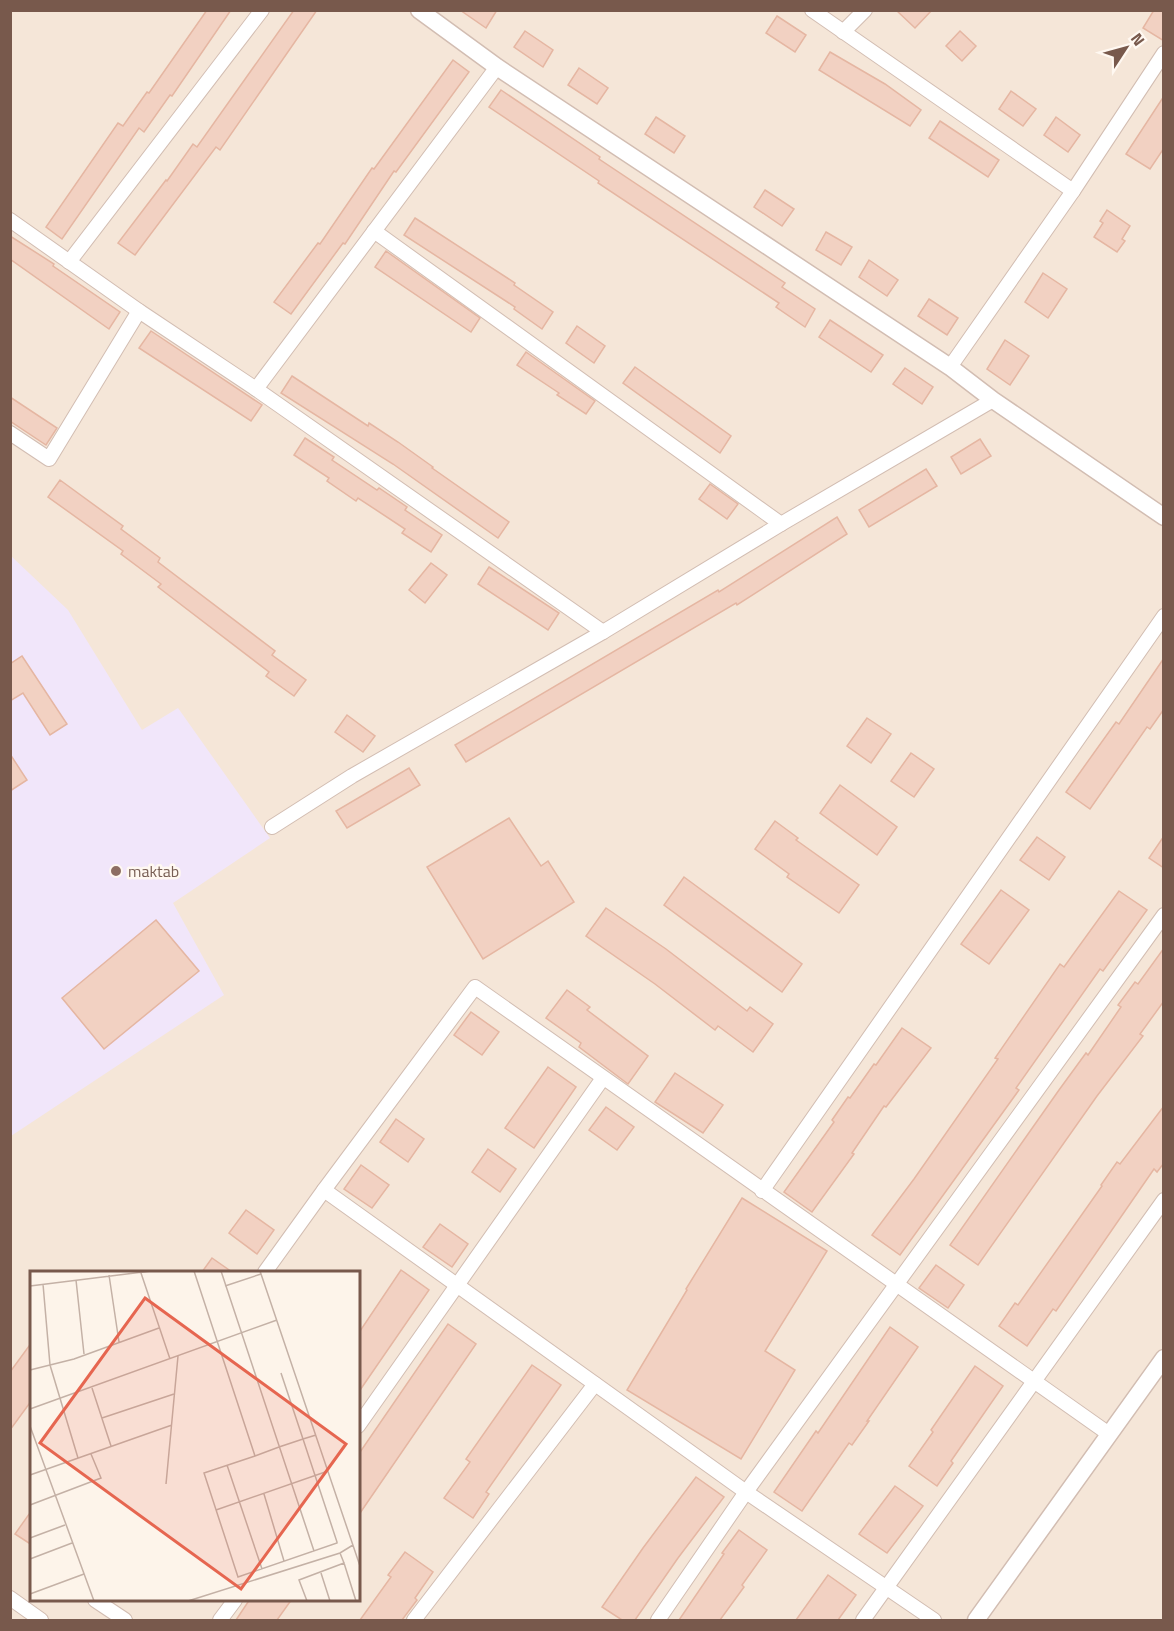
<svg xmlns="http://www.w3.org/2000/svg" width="1174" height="1631" font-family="'Titillium Web',sans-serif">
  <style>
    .residential { fill: #f5e6d8; fill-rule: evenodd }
    .education { fill: #f1e6fa }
    .building { fill: #f2d1c2; stroke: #e5b6a2; stroke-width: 1.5 }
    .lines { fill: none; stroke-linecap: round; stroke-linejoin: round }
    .minor-casing { stroke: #d2bdb2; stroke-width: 16 }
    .tertiary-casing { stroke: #d2bdb2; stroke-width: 19 }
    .minor { stroke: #fff; stroke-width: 14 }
    .tertiary { stroke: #fff; stroke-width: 16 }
    .education-dot { fill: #8d6e63; stroke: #fff8f1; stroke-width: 2 }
    .labels { text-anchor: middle; stroke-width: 5; stroke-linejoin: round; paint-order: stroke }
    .education-label { font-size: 16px; fill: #785e54; stroke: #fff8f1; text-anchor: start }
    .inset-road { fill: none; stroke: #c4b1a6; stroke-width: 1.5 }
    .view { fill: #e66650; fill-opacity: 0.15; stroke: #e66650; stroke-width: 3 }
    .inset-edge { fill: none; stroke: #78594c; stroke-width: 3 }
  </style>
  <rect width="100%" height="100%" fill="#fdf4ea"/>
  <path class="residential" d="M11,11H1163V1620H11ZM32,1272H358V1600H32Z"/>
  <path class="education" d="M10,555L68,610L142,730L178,708L270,838L173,903L224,995L11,1136Z"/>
  <g class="building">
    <path d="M207,10H231L172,96L170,95L144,132L139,128L62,239L46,227L118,123L123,126L147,92L149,93Z"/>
    <path d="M294,10H317L220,150L216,147L135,255L118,243L166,180L167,181L193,144L197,147Z"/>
    <path d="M460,10H497L486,28Z"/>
    <path d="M896,10H932L915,28Z"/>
    <path d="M1154,10H1164V41L1143,28Z"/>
    <path d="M777,16L806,35L795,52L766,33Z"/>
    <path d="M525,31L553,50L543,67L514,47Z"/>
    <path d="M960,31L976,46L962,61L946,46Z"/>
    <path d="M830,52L885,84L921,110L910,126L819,70Z"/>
    <path d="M453,60L469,72L396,172L394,171L345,244L343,243L291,314L274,302L318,243L320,244L372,168L374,169Z"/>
    <path d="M579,68L608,88L597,104L568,85Z"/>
    <path d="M501,90L600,157L599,159L785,283L782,287L815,309L805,327L776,307L779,303L598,183L599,181L489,107Z"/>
    <path d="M1011,91L1036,109L1023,126L999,109Z"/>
    <path d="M1164,96V148L1150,169L1126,154Z"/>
    <path d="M656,117L685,136L674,153L645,134Z"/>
    <path d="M1056,117L1080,135L1068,152L1044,135Z"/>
    <path d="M940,121L999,160L988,177L929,138Z"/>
    <path d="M765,190L794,209L782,226L754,207Z"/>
    <path d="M1107,210L1130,226L1122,239L1125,241L1117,252L1094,237L1103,223L1100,221Z"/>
    <path d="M415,218L515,283L514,285L553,312L542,329L514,309L515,307L404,235Z"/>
    <path d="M826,232L852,247L841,265L816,250Z"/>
    <path d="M10,236L54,264L53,266L120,312L109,329L10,259Z"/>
    <path d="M386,251L480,318L471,332L375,267Z"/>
    <path d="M869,260L898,280L887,296L859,277Z"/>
    <path d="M1043,273L1067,289L1048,318L1025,302Z"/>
    <path d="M929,299L958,318L947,335L918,316Z"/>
    <path d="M830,320L883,355L871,372L819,337Z"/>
    <path d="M577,326L605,346L594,363L566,343Z"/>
    <path d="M151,331L262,405L251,421L139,348Z"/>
    <path d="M1005,340L1029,356L1010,385L987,369Z"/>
    <path d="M526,352L595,401L586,414L557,395L559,393L517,365Z"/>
    <path d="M635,367L731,436L720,453L623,383Z"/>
    <path d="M905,368L933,387L922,404L893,384Z"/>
    <path d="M292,376L368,426L369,423L398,442L433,467L432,468L509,522L498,538L393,464L281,393Z"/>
    <path d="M10,397L57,428L46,445L10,421Z"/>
    <path d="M305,438L334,457L332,460L377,490L379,488L407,507L405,510L442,535L431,552L402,533L405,529L358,498L356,501L327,481L329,478L294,455Z"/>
    <path d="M980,439L991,456L961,474L951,457Z"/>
    <path d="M926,469L937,486L869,527L859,510Z"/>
    <path d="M60,480L123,526L121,529L160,558L158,562L275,651L272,655L306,680L294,696L266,676L269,672L158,587L161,584L121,554L123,551L48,497Z"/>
    <path d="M710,484L738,504L727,519L699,499Z"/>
    <path d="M837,517L847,534L737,605L736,603L466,762L455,745L718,590L719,592Z"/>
    <path d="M431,563L447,575L425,603L409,590Z"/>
    <path d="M489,567L559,613L548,630L478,584Z"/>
    <path d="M22,656L67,724L50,735L23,693L10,701V664Z"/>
    <path d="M1164,658V709L1150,729L1147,727L1090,809L1066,792L1116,722L1119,724Z"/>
    <path d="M347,715L375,736L363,752L335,732Z"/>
    <path d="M867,718L891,734L871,763L847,746Z"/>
    <path d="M911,753L934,769L914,797L891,781Z"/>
    <path d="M10,754L27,780L10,791Z"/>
    <path d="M409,768L420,785L347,828L336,811Z"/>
    <path d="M840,785L897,827L877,855L820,813Z"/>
    <path d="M509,818L541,866L548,861L574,902L483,959L427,867Z"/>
    <path d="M775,821L798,838L796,840L859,885L839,913L787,877L789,874L755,849Z"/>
    <path d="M1164,836V868L1149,858Z"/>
    <path d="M1037,837L1065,857L1049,880L1020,860Z"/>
    <path d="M684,877L802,964L782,992L664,905Z"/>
    <path d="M1001,890L1029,910L989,964L961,944Z"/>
    <path d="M1119,891L1147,910L1103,971L1100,969L1016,1088L1019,1090L900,1255L872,1235L914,1179L998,1059L995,1058L1060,964L1064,967Z"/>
    <path d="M606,908L666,949L747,1011L750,1007L773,1024L753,1052L718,1026L715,1030L655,984L586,936Z"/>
    <path d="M156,920L199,971L104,1049L62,998Z"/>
    <path d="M1164,948V1001L1140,1034L1143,1036L1097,1096L978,1265L950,1245L1059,1090L1086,1053L1088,1055L1121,1007L1118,1005L1135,982L1138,984Z"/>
    <path d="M567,990L590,1007L587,1010L648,1056L628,1084L579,1047L581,1043L546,1018Z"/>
    <path d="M471,1012L499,1032L482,1055L454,1035Z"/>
    <path d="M902,1028L931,1048L886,1107L884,1106L852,1153L854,1154L812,1212L784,1192L834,1122L832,1120L848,1097L850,1098L874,1064L876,1065Z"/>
    <path d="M548,1067L576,1087L534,1148L505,1128Z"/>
    <path d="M675,1073L723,1105L703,1133L655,1102Z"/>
    <path d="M1164,1106V1163L1157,1172L1154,1169L1056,1311L1053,1309L1027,1346L999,1326L1015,1303L1018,1305L1102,1186L1101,1185L1117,1162L1120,1164Z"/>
    <path d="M606,1107L634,1127L617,1150L589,1130Z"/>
    <path d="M396,1119L424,1139L408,1162L380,1142Z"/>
    <path d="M488,1149L516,1169L500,1192L472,1172Z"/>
    <path d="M361,1165L389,1185L372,1208L344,1189Z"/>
    <path d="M742,1198L827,1251L765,1351L795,1370L741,1459L627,1390L687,1290L686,1289Z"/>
    <path d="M246,1210L274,1230L257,1254L229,1233Z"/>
    <path d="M440,1224L468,1244L452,1267L423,1247Z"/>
    <path d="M212,1258L232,1272H202Z"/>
    <path d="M936,1265L964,1285L948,1308L919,1288Z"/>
    <path d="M401,1270L429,1290L358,1393V1334Z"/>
    <path d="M448,1324L476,1344L358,1516V1455Z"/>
    <path d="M890,1327L918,1347L867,1421H869L852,1445L849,1443L802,1511L774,1492L816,1431L818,1433Z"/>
    <path d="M32,1342V1400L10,1430V1372Z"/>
    <path d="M532,1365L561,1385L486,1492L489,1494L473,1518L444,1498L470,1462L466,1459Z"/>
    <path d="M975,1366L1003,1386L951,1461L953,1463L937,1486L909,1466L933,1432L931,1430Z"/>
    <path d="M696,1477L724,1497L678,1558L635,1620H622L602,1607L643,1548Z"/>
    <path d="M895,1486L923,1506L887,1553L859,1534Z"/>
    <path d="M32,1510V1545L15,1534Z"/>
    <path d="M739,1530L767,1550L742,1585L744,1587L720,1620H679L724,1554L722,1553Z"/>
    <path d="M405,1552L433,1572L415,1598L417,1600L402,1620H360L391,1577L388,1575Z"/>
    <path d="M828,1575L856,1595L838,1620H796Z"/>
    <path d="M250,1599H292L277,1620H236Z"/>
  </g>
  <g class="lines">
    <g class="minor-casing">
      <g id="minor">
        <path d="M812,10L1073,191"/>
        <path d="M843,32L865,10"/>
        <path d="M10,220L139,311L256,389L603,632"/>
        <path d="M374,231L781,524"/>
        <path d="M69,262L262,10"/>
        <path d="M950,367L1073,191L1164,53"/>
        <path d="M256,389L497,67"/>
        <path d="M10,433L49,459L139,311"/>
        <path d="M272,827L352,776L603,632L781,524L993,400"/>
        <path d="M324,1190L746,1492L934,1620"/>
        <path d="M762,1191L1164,616"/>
        <path d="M265,1272L324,1190L475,987L1109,1434"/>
        <path d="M358,1426L603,1078"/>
        <path d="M10,1598L41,1620"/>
        <path d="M95,1600L125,1620"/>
        <path d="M220,1620L235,1600"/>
        <path d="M414,1620L595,1384"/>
        <path d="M658,1620L746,1492L1164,915"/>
        <path d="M863,1620L1164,1200"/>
      </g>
    </g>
    <g class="tertiary-casing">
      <g id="tertiary">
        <path d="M419,10L497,67L950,367L993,400L1164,517"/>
        <path d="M976,1620L1164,1358"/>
      </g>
    </g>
    <use href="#minor" class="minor"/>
    <use href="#tertiary" class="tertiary"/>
  </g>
  <circle class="education-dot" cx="116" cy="871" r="6"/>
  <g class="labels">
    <g class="education-label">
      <text x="128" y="877">maktab</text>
    </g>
  </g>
  <g transform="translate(30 1271)">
    <rect width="330" height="330" fill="#fdf4ea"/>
    <path class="inset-road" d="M164,0L225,185M191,0L284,280M230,0L330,295M111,2L140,88M79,4L89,71M46,9L54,83M13,13L20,94L48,187M0,15L121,0M195,15L231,3M0,99L44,88L129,57M251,102L273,168L307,271V272L208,306L174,202L225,185L249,176L273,168L286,164M62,117L81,175M0,138L247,49M72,147L144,123M0,155L64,330M197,194L232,298M0,204L142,154M136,213L148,85M234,223L254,290M0,234L71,207L61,183M186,239L298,200M0,267L35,254M0,288L42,272M314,292L326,330M291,302L300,330M0,323L54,303M158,330L310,282L323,274M277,330L269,309L314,292L310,282"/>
    <path class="view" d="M115,27L316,173L211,318L10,172Z"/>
    <rect width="330" height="330" class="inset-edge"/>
  </g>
  <rect width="1174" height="1631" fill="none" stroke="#78594c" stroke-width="24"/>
  <g transform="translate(1126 48) rotate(54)" stroke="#fff8f1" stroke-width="4.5" paint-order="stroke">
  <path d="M0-4.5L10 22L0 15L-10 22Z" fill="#78594c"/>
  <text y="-9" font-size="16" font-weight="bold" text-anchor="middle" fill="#78594c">N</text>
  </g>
</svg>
